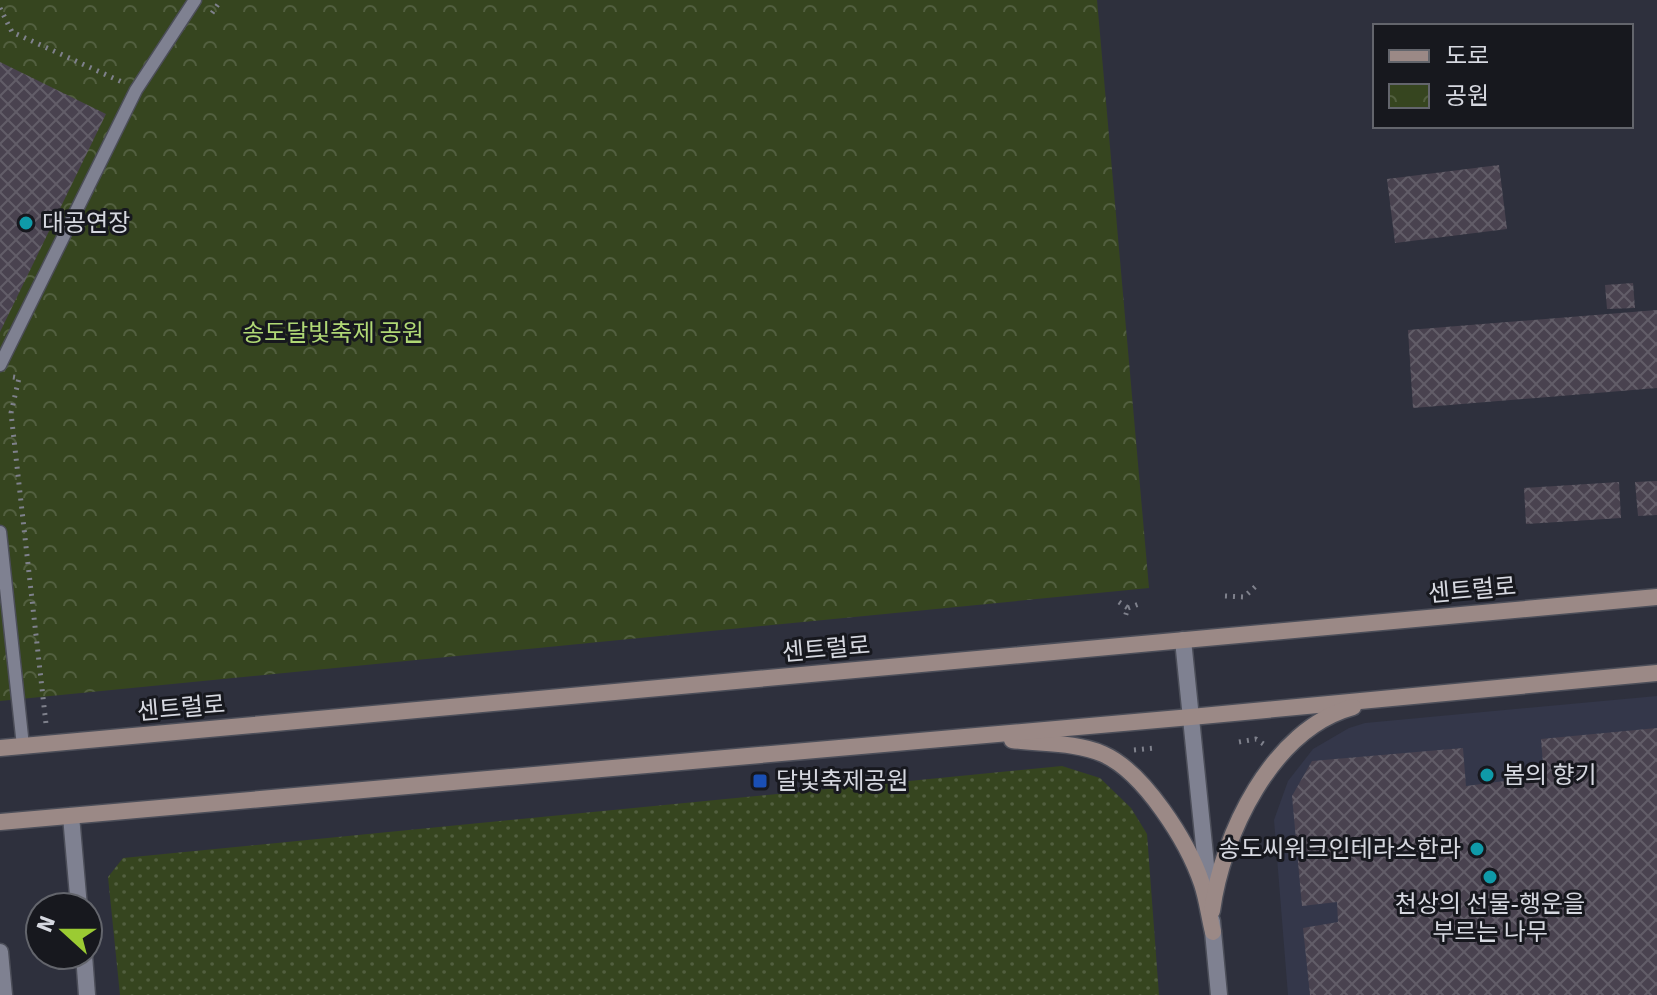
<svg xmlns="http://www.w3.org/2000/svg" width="1657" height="995" font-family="Signika,'Noto Sans KR',sans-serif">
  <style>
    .built { fill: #34374a }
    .grass { fill: url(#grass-dots) }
    .park { fill: url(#park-crowns) }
    .building { fill: url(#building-cross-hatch) }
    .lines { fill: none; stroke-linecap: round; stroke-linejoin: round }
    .lane-casing { stroke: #4c4e59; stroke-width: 15 }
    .street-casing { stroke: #4c4e59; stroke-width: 19 }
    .secondary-casing { stroke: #4c4e59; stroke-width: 19 }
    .path { stroke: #7f818c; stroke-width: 5; stroke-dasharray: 2 6; stroke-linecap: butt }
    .lane { stroke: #7f8191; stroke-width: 12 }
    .street { stroke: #7f8191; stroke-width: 16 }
    .secondary { stroke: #9b8986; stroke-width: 16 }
    .culture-dot { fill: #0f9aa8; stroke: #17181e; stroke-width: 3 }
    .transit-dot { fill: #1a4fb4; stroke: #17181e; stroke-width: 3 }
    .labels { text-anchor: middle; stroke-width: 6; stroke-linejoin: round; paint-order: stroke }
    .poi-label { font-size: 24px; fill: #d6d8e0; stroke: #17181e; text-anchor: start }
    .park-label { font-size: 24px; fill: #b0d875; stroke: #17181e }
    .street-label { font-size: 24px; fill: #d6d8e0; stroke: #17181e }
  </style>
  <defs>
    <pattern id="grass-dots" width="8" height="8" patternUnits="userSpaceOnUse" patternTransform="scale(2)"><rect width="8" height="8" fill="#36451f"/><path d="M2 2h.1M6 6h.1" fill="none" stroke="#525f3f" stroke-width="1.8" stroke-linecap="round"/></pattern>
    <pattern id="park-crowns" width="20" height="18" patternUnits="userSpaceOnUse" patternTransform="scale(2)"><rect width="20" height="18" fill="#36451f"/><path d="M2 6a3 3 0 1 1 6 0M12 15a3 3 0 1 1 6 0" fill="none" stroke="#525f3f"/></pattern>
    <pattern id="building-cross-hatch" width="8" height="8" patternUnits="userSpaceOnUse" patternTransform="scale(2)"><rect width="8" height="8" fill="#49424f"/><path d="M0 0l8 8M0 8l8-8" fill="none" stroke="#625d68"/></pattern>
  </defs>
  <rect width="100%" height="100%" fill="#2e303d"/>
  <path class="built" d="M1657,696V995H1288L1274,820L1288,781L1313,749L1349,728L1365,723Z"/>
  <path class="grass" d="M1062,766L1100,778L1131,808L1147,834L1159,995H120L108,877L123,858Z"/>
  <path class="park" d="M0,0H1097L1149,588L0,701Z"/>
  <g class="building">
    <path d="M0,62L106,114L0,332Z"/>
    <path d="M1499,165L1507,229L1395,243L1387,179Z"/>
    <path d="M1633,283L1635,308L1607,309L1605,285Z"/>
    <path d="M1657,310V388L1413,408L1408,330Z"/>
    <path d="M1657,481V515L1638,516L1635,482Z"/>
    <path d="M1619,482L1621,518L1526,524L1524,488Z"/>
    <path d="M1657,728V995H1310L1303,928L1338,922L1337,902L1302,906L1292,796L1312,761L1463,748L1466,786L1544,776L1541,739Z"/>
  </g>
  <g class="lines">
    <g class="lane-casing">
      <g id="lane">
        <path d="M0,365L136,90L195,0"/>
        <path d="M0,532L23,746"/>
      </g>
    </g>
    <g class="street-casing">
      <g id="street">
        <path d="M1183,640L1209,894"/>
        <path d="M71,816L79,907"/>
        <path d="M1212,921L1219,995"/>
        <path d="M0,952L4,995"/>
        <path d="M84,955L87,995"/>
      </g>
    </g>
    <g class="secondary-casing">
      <g id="secondary">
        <path d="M1012,740C1041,744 1076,742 1103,754C1144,772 1188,842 1202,884C1207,899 1209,916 1213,932"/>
        <path d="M0,748L1657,597"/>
        <path d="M0,822L1191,717L1657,673"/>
        <path d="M1212,911C1222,835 1272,729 1353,707"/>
      </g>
    </g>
    <g class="path">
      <path d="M0,8L12,32L122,82"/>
      <path d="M212,13L221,0"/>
      <path d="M13,377L19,378L11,413L46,724"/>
      <path d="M1225,596L1244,597L1256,586"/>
      <path d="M1119,602L1128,608L1124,620"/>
      <path d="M1128,608L1139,604"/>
      <path d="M1239,742L1256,739L1265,745"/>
      <path d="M1134,750L1155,748"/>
    </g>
    <use href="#lane" class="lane"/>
    <use href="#street" class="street"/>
    <use href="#secondary" class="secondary"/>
  </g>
  <g class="culture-dot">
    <circle cx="26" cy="223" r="8"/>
    <circle cx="1487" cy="775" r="8"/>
    <circle cx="1477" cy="849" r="8"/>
    <circle cx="1490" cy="877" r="8"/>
  </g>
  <rect class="transit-dot" x="752" y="773" width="16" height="16" rx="4"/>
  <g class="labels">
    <g class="poi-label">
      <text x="42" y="231">대공연장</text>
      <text x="1503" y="783">봄의 향기</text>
      <text x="776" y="789">달빛축제공원</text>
      <text x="1461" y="857" text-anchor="end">송도씨워크인테라스한라</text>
      <text x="1490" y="912" text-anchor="middle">천상의 선물-행운을<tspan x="1490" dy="28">부르는 나무</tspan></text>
    </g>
    <g class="park-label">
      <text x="333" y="341">송도달빛축제 공원</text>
    </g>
    <g class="street-label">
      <text transform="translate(1472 590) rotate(-5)" y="8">센트럴로</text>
      <text transform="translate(826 649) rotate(-5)" y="8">센트럴로</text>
      <text transform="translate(181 708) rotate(-5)" y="8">센트럴로</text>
    </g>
  </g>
  <rect x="1373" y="24" width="260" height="104" fill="#17181e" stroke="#63656c" stroke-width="2"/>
  <rect x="1389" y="50" width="40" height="12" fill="#9b8986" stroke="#63656c" stroke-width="2"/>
  <text x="1445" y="64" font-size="24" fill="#d6d8e0">도로</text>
  <rect x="1389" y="84" width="40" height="24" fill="url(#park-crowns)" stroke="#63656c" stroke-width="2"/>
  <text x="1445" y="104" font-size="24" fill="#d6d8e0">공원</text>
  <g transform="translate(64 931) rotate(291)"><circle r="38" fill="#17181e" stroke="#63656c" stroke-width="2"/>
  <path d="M0-6L14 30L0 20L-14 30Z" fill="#9bcb33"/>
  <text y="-12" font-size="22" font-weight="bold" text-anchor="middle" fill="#d6d8e0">N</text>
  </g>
</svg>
